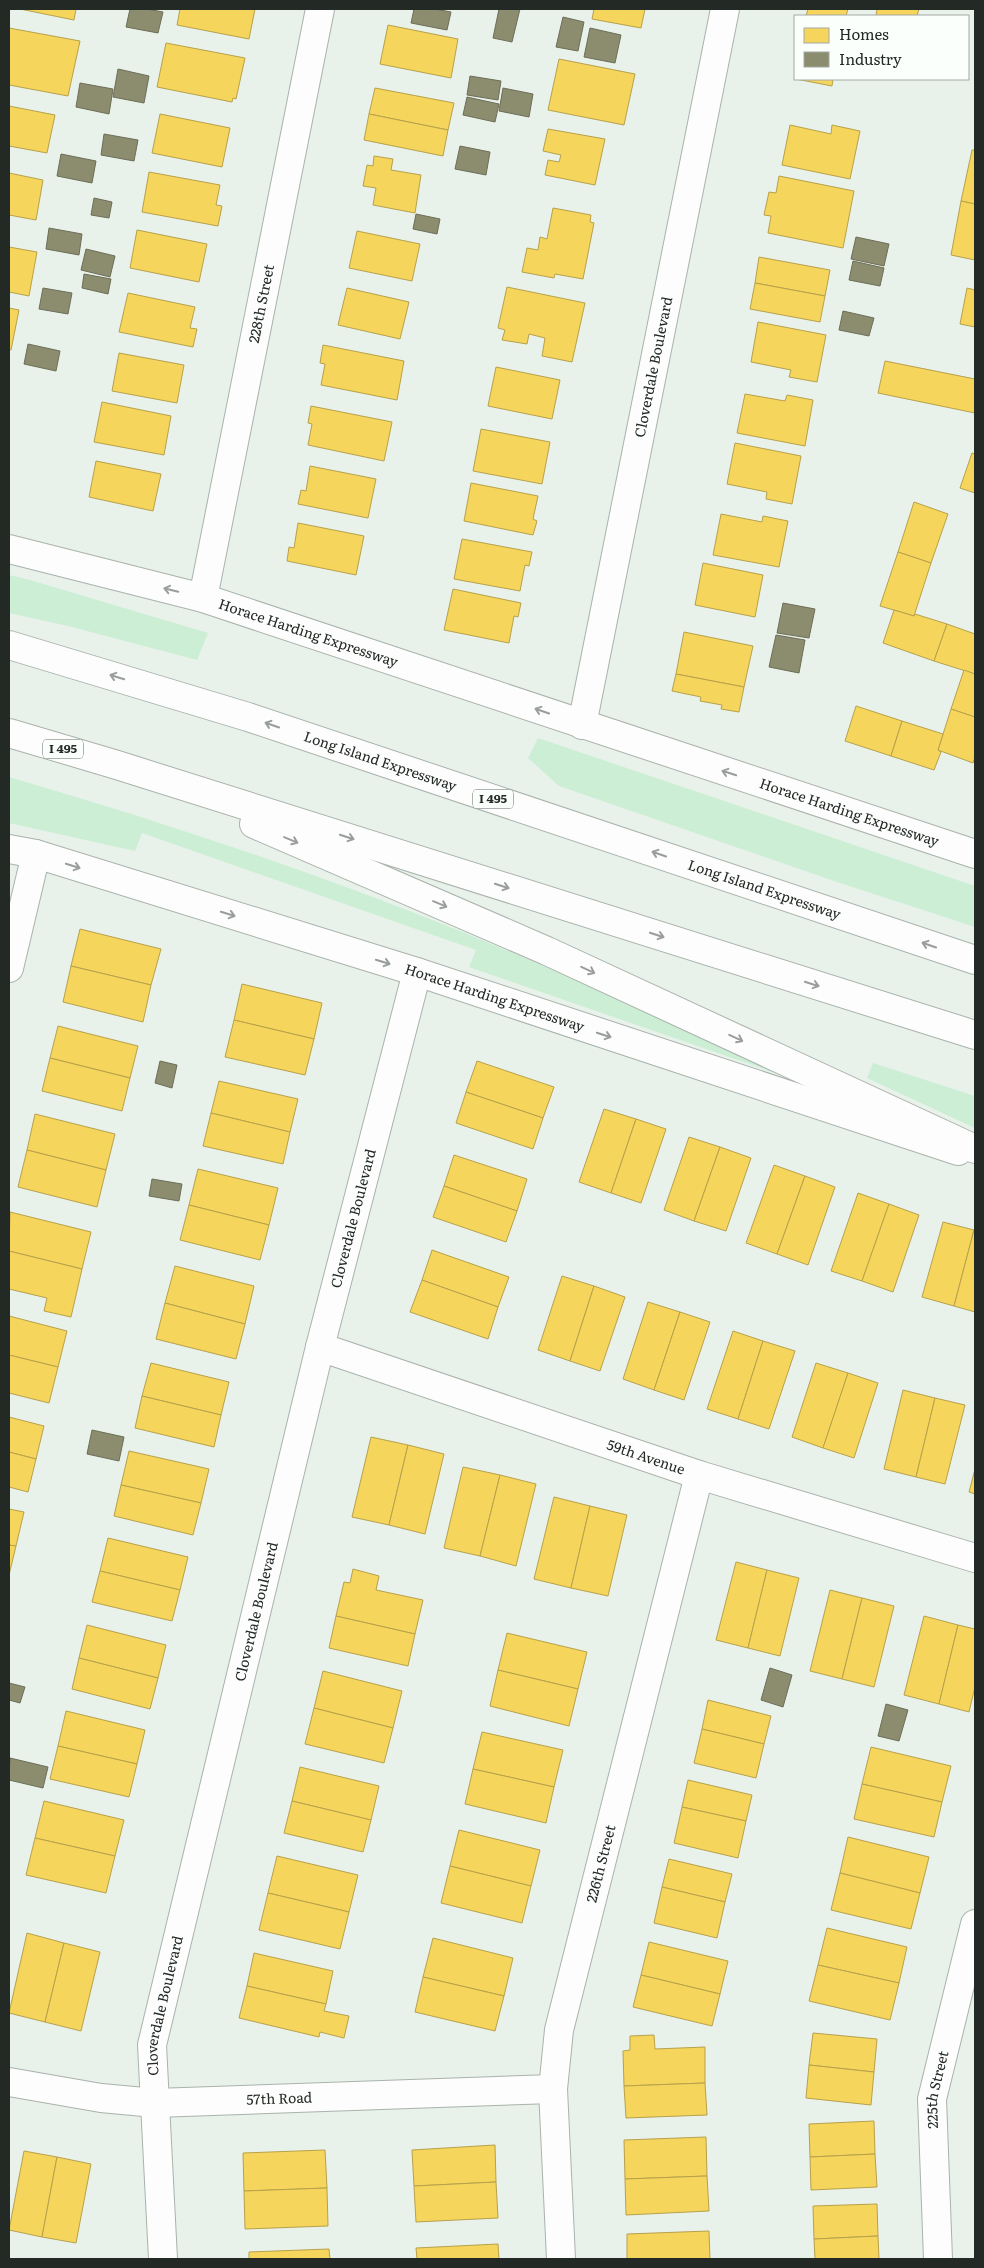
<svg xmlns="http://www.w3.org/2000/svg" width="984" height="2268" font-family="Literata,serif">
  <style>
    .green { fill: #cbeed4 }
    .homes { fill: #f6d55c; stroke: #b7a14b }
    .industry { fill: #8c8c6e; stroke: #6c6e58 }
    .lines { fill: none; stroke-linecap: round; stroke-linejoin: round }
    .minor-casing { stroke: #aab2ac; stroke-width: 30 }
    .major-casing { stroke: #aab2ac; stroke-width: 30 }
    .highway-casing { stroke: #aab2ac; stroke-width: 30 }
    .minor { stroke: #fcfdfc; stroke-width: 28 }
    .major { stroke: #fcfdfc; stroke-width: 28 }
    .highway { stroke: #fcfdfc; stroke-width: 28 }
    .oneway { stroke: #9a9e9b }
    .labels { text-anchor: middle; stroke-width: 5; stroke-linejoin: round; paint-order: stroke }
    .shield { fill: #fbfffc; stroke: #646965; stroke-width: 1 }
    .shield-label { font-size: 12px; font-weight: bold; fill: #232924 }
    .street-label { font-size: 14px; fill: #232924; stroke: #fbfffc }
  </style>
  <rect width="100%" height="100%" fill="#e8f2ea"/>
  <g class="green">
    <path d="M9,575L30,580L208,633L197,660L68,626L9,613Z"/>
    <path d="M538,738L975,886V927L837,882L559,786L528,758Z"/>
    <path d="M9,777C174,825 338,880 496,946C601,989 703,1038 807,1084L469,967L476,950L142,833L135,851L9,823Z"/>
    <path d="M873,1063L975,1096V1128L867,1078Z"/>
  </g>
  <g class="homes">
    <path d="M20,9H76L74,20Z"/>
    <path d="M180,9H255L249,39L177,25Z"/>
    <path d="M594,9H645L641,28L592,19Z"/>
    <path d="M808,9H848L846,16H806Z"/>
    <path d="M877,9H919L917,16H876Z"/>
    <path d="M388,25L458,39L451,78L380,64Z"/>
    <path d="M9,28L80,41L68,96L9,85Z"/>
    <path d="M166,43L245,58L236,99L233,98L232,102L157,87Z"/>
    <path d="M559,59L635,74L624,125L548,110Z"/>
    <path d="M796,79H833L832,86Z"/>
    <path d="M375,88L454,103L448,130L369,114Z"/>
    <path d="M9,106L55,115L47,153L9,146Z"/>
    <path d="M160,114L230,128L222,167L152,153Z"/>
    <path d="M369,114L448,130L443,156L364,140Z"/>
    <path d="M790,125L831,134L832,125L860,131L850,179L782,165Z"/>
    <path d="M548,129L605,139L595,185L545,175L548,160L559,162L561,155L543,151Z"/>
    <path d="M972,150H975V204L961,201Z"/>
    <path d="M374,156L393,159L391,170L421,175L415,213L373,205L376,188L363,186L367,165L373,166Z"/>
    <path d="M149,172L220,185L216,205L222,206L218,226L142,212Z"/>
    <path d="M9,173L43,180L36,220L9,215Z"/>
    <path d="M779,176L854,191L843,248L768,233L771,216L764,215L769,192L776,193Z"/>
    <path d="M961,201L975,204V260L951,255Z"/>
    <path d="M553,208L591,215L590,222L594,223L583,279L555,274L554,278L522,272L527,248L538,250L540,237L547,239Z"/>
    <path d="M137,230L207,244L199,282L130,268Z"/>
    <path d="M357,231L420,244L412,281L349,268Z"/>
    <path d="M9,247L37,252L29,296L9,292Z"/>
    <path d="M759,257L830,270L825,296L755,283Z"/>
    <path d="M755,283L825,296L820,322L750,309Z"/>
    <path d="M507,287L585,303L572,362L542,356L545,338L529,334L527,344L502,340L505,330L498,328Z"/>
    <path d="M347,288L409,302L400,339L338,325Z"/>
    <path d="M967,288L975,290V327L960,324Z"/>
    <path d="M128,293L195,307L190,328L197,329L193,347L119,332Z"/>
    <path d="M9,308L19,310L11,350L9,349Z"/>
    <path d="M758,322L826,335L817,382L789,377L791,370L751,362Z"/>
    <path d="M323,345L404,361L397,400L321,385L325,364L320,363Z"/>
    <path d="M119,353L184,365L177,403L112,391Z"/>
    <path d="M885,361L975,379V413L878,393Z"/>
    <path d="M496,367L560,380L552,419L488,406Z"/>
    <path d="M745,394L785,401L787,395L813,400L805,446L737,433Z"/>
    <path d="M102,402L171,416L164,455L94,442Z"/>
    <path d="M311,406L392,422L384,461L308,445L312,424L308,423Z"/>
    <path d="M481,429L550,442L542,484L473,471Z"/>
    <path d="M735,443L801,456L792,504L766,499L767,492L727,484Z"/>
    <path d="M972,453L975,454V493L960,488Z"/>
    <path d="M96,461L161,474L153,511L89,497Z"/>
    <path d="M310,466L376,479L368,518L298,504L301,490L306,491Z"/>
    <path d="M471,483L538,496L533,519L537,521L533,535L464,521Z"/>
    <path d="M914,502L948,514L931,563L898,552Z"/>
    <path d="M721,514L762,522L763,516L788,521L779,567L713,555Z"/>
    <path d="M298,523L364,536L356,575L287,561L289,547L294,548Z"/>
    <path d="M462,539L532,552L529,566L525,565L520,591L454,579Z"/>
    <path d="M898,552L931,563L914,616L880,606Z"/>
    <path d="M703,563L763,575L755,617L695,605Z"/>
    <path d="M453,589L521,603L518,617L514,616L509,643L444,630Z"/>
    <path d="M894,610L914,616L915,614L947,624L934,661L883,643Z"/>
    <path d="M947,624L975,634V674L934,661Z"/>
    <path d="M684,632L753,646L744,687L676,674Z"/>
    <path d="M964,670L975,674V717L951,709Z"/>
    <path d="M676,674L744,687L739,712L721,709L722,705L700,701L701,697L672,691Z"/>
    <path d="M856,706L902,721L891,756L845,741Z"/>
    <path d="M951,709L975,717V757L973,763L938,750Z"/>
    <path d="M902,721L943,734L938,750L941,752L934,770L891,756Z"/>
    <path d="M80,929L161,949L151,985L71,966Z"/>
    <path d="M71,966L151,985L143,1022L63,1002Z"/>
    <path d="M242,984L322,1003L314,1039L234,1020Z"/>
    <path d="M234,1020L314,1039L305,1075L225,1057Z"/>
    <path d="M58,1026L138,1046L130,1078L50,1058Z"/>
    <path d="M50,1058L130,1078L122,1111L42,1091Z"/>
    <path d="M477,1061L554,1087L543,1118L466,1092Z"/>
    <path d="M219,1081L298,1099L290,1132L211,1113Z"/>
    <path d="M466,1092L543,1118L533,1149L456,1123Z"/>
    <path d="M604,1109L636,1119L611,1193L579,1182Z"/>
    <path d="M211,1113L290,1132L283,1164L203,1146Z"/>
    <path d="M35,1114L115,1134L106,1170L27,1150Z"/>
    <path d="M636,1119L666,1129L641,1203L611,1193Z"/>
    <path d="M689,1137L720,1147L694,1221L664,1210Z"/>
    <path d="M720,1147L751,1158L726,1231L694,1221Z"/>
    <path d="M27,1150L106,1170L97,1207L18,1187Z"/>
    <path d="M454,1155L527,1179L517,1211L444,1186Z"/>
    <path d="M774,1165L805,1176L777,1254L746,1243Z"/>
    <path d="M198,1169L278,1188L269,1225L189,1205Z"/>
    <path d="M805,1176L835,1187L808,1265L777,1254Z"/>
    <path d="M444,1186L517,1211L506,1242L433,1217Z"/>
    <path d="M858,1193L889,1204L862,1281L831,1271Z"/>
    <path d="M889,1204L919,1215L893,1292L862,1281Z"/>
    <path d="M189,1205L269,1225L260,1260L180,1240Z"/>
    <path d="M10,1212L91,1232L82,1269L9,1251Z"/>
    <path d="M943,1222L974,1230L954,1306L922,1297Z"/>
    <path d="M974,1230L975,1231V1312L954,1306Z"/>
    <path d="M432,1250L509,1277L498,1307L422,1280Z"/>
    <path d="M9,1251L82,1269L71,1317L44,1311L47,1298L9,1289Z"/>
    <path d="M175,1266L254,1286L245,1324L165,1303Z"/>
    <path d="M562,1276L594,1286L570,1361L538,1350Z"/>
    <path d="M422,1280L498,1307L488,1339L410,1312Z"/>
    <path d="M594,1286L625,1297L600,1371L570,1361Z"/>
    <path d="M648,1302L680,1312L654,1390L623,1379Z"/>
    <path d="M165,1303L245,1324L236,1359L156,1339Z"/>
    <path d="M680,1312L710,1322L684,1400L654,1390Z"/>
    <path d="M9,1316L67,1331L58,1367L9,1355Z"/>
    <path d="M733,1331L763,1341L738,1419L707,1409Z"/>
    <path d="M763,1341L795,1351L769,1429L738,1419Z"/>
    <path d="M9,1355L58,1367L49,1403L9,1393Z"/>
    <path d="M151,1363L229,1382L221,1415L142,1396Z"/>
    <path d="M816,1363L848,1373L823,1448L792,1437Z"/>
    <path d="M848,1373L878,1383L854,1458L823,1448Z"/>
    <path d="M903,1390L935,1398L916,1477L884,1469Z"/>
    <path d="M142,1396L221,1415L214,1447L135,1428Z"/>
    <path d="M935,1398L965,1405L945,1484L916,1477Z"/>
    <path d="M9,1417L44,1426L36,1459L9,1452Z"/>
    <path d="M371,1437L408,1445L389,1525L352,1517Z"/>
    <path d="M408,1445L444,1454L425,1534L389,1525Z"/>
    <path d="M129,1451L209,1469L201,1503L121,1485Z"/>
    <path d="M9,1452L36,1459L28,1492L9,1487Z"/>
    <path d="M463,1467L500,1475L480,1556L444,1548Z"/>
    <path d="M975,1469V1494L969,1492Z"/>
    <path d="M500,1475L536,1484L516,1566L480,1556Z"/>
    <path d="M121,1485L201,1503L193,1535L114,1516Z"/>
    <path d="M554,1497L590,1506L571,1588L534,1579Z"/>
    <path d="M590,1506L627,1515L608,1596L571,1588Z"/>
    <path d="M9,1509L24,1512L16,1546L9,1545Z"/>
    <path d="M108,1538L188,1557L180,1590L100,1571Z"/>
    <path d="M9,1545L16,1546L9,1575Z"/>
    <path d="M736,1562L767,1570L748,1648L716,1640Z"/>
    <path d="M353,1569L379,1576L376,1590L423,1600L415,1634L336,1616L344,1582L350,1583Z"/>
    <path d="M767,1570L799,1578L780,1656L748,1648Z"/>
    <path d="M100,1571L180,1590L172,1621L92,1602Z"/>
    <path d="M830,1590L862,1598L842,1679L810,1671Z"/>
    <path d="M862,1598L894,1606L874,1687L842,1679Z"/>
    <path d="M336,1616L415,1634L408,1666L329,1648Z"/>
    <path d="M924,1616L958,1625L939,1704L904,1695Z"/>
    <path d="M87,1625L166,1645L158,1678L79,1658Z"/>
    <path d="M958,1625L975,1629V1687L969,1712L939,1704Z"/>
    <path d="M507,1633L587,1652L578,1689L498,1670Z"/>
    <path d="M79,1658L158,1678L150,1709L72,1689Z"/>
    <path d="M498,1670L578,1689L569,1726L490,1706Z"/>
    <path d="M323,1671L402,1691L393,1728L314,1708Z"/>
    <path d="M708,1700L771,1716L764,1744L702,1729Z"/>
    <path d="M314,1708L393,1728L384,1763L305,1744Z"/>
    <path d="M66,1711L145,1730L137,1764L58,1746Z"/>
    <path d="M702,1729L764,1744L756,1778L694,1763Z"/>
    <path d="M482,1732L563,1750L554,1787L473,1769Z"/>
    <path d="M58,1746L137,1764L129,1797L50,1779Z"/>
    <path d="M871,1747L951,1766L942,1802L862,1784Z"/>
    <path d="M300,1767L379,1786L371,1820L292,1801Z"/>
    <path d="M473,1769L554,1787L546,1823L465,1804Z"/>
    <path d="M688,1780L752,1795L746,1821L682,1807Z"/>
    <path d="M862,1784L942,1802L934,1837L854,1819Z"/>
    <path d="M44,1801L124,1820L115,1856L35,1838Z"/>
    <path d="M292,1801L371,1820L363,1852L284,1833Z"/>
    <path d="M682,1807L746,1821L738,1858L674,1843Z"/>
    <path d="M459,1830L540,1850L531,1886L450,1866Z"/>
    <path d="M848,1837L929,1857L920,1893L840,1873Z"/>
    <path d="M35,1838L115,1856L106,1893L26,1875Z"/>
    <path d="M277,1856L358,1875L349,1912L268,1893Z"/>
    <path d="M669,1859L732,1874L725,1902L662,1887Z"/>
    <path d="M450,1866L531,1886L522,1923L441,1903Z"/>
    <path d="M840,1873L920,1893L911,1929L831,1910Z"/>
    <path d="M662,1887L725,1902L717,1938L654,1923Z"/>
    <path d="M268,1893L349,1912L340,1949L259,1930Z"/>
    <path d="M827,1928L907,1947L899,1983L818,1965Z"/>
    <path d="M27,1933L64,1943L45,2022L9,2013Z"/>
    <path d="M433,1938L513,1958L504,1996L423,1977Z"/>
    <path d="M649,1942L728,1961L720,1994L641,1975Z"/>
    <path d="M64,1943L100,1952L81,2031L45,2022Z"/>
    <path d="M254,1953L333,1971L326,2004L247,1986Z"/>
    <path d="M818,1965L899,1983L890,2020L809,2001Z"/>
    <path d="M641,1975L720,1994L712,2026L633,2007Z"/>
    <path d="M423,1977L504,1996L495,2031L415,2012Z"/>
    <path d="M247,1986L326,2004L324,2011L349,2016L344,2038L320,2032L319,2037L239,2018Z"/>
    <path d="M813,2033L877,2039L874,2072L809,2065Z"/>
    <path d="M654,2035L655,2049L705,2047V2083L624,2086L623,2051L630,2050V2036Z"/>
    <path d="M809,2065L874,2072L871,2105L806,2098Z"/>
    <path d="M705,2083L707,2115L626,2118L624,2086Z"/>
    <path d="M874,2121L875,2154L810,2157L809,2124Z"/>
    <path d="M706,2137L707,2176L625,2179L624,2140Z"/>
    <path d="M495,2145L496,2182L414,2186L412,2150Z"/>
    <path d="M325,2150L327,2188L244,2191L243,2153Z"/>
    <path d="M24,2151L57,2157L42,2237L9,2230Z"/>
    <path d="M875,2154L877,2187L811,2190L810,2157Z"/>
    <path d="M57,2157L91,2164L76,2243L42,2237Z"/>
    <path d="M707,2176L709,2211L626,2215L625,2179Z"/>
    <path d="M496,2182L498,2218L416,2222L414,2186Z"/>
    <path d="M327,2188L328,2226L245,2229L244,2191Z"/>
    <path d="M877,2204L878,2236L814,2239L813,2206Z"/>
    <path d="M709,2231L710,2259H627V2234Z"/>
    <path d="M878,2236L879,2259H815L814,2239Z"/>
    <path d="M498,2244L499,2259H417L416,2248Z"/>
    <path d="M329,2249L330,2259H249V2252Z"/>
  </g>
  <g class="industry">
    <path d="M130,9H147L163,12L158,33L126,27Z"/>
    <path d="M414,9H435L451,12L447,30L411,23Z"/>
    <path d="M499,9H520L512,42L493,38Z"/>
    <path d="M563,17L584,22L578,51L556,47Z"/>
    <path d="M590,28L621,35L615,63L584,57Z"/>
    <path d="M118,69L149,76L144,103L113,97Z"/>
    <path d="M470,76L501,81L498,100L467,95Z"/>
    <path d="M80,83L113,89L109,114L76,107Z"/>
    <path d="M503,88L533,94L529,117L499,111Z"/>
    <path d="M467,97L499,104L495,122L463,115Z"/>
    <path d="M104,134L138,140L134,161L101,155Z"/>
    <path d="M460,146L490,152L486,175L455,169Z"/>
    <path d="M61,154L96,161L92,183L57,176Z"/>
    <path d="M94,198L112,202L109,218L91,215Z"/>
    <path d="M416,214L440,219L437,234L413,229Z"/>
    <path d="M49,228L82,234L79,255L46,249Z"/>
    <path d="M856,237L889,244L884,266L851,259Z"/>
    <path d="M86,249L115,256L110,277L81,270Z"/>
    <path d="M853,261L884,268L880,286L849,280Z"/>
    <path d="M84,274L111,279L108,294L82,288Z"/>
    <path d="M43,288L72,293L68,314L39,309Z"/>
    <path d="M843,311L874,318L869,336L839,330Z"/>
    <path d="M28,344L60,351L56,371L24,364Z"/>
    <path d="M783,603L815,609L809,638L777,633Z"/>
    <path d="M776,635L805,640L799,673L769,667Z"/>
    <path d="M160,1061L177,1065L172,1088L155,1083Z"/>
    <path d="M152,1179L182,1184L179,1201L149,1196Z"/>
    <path d="M92,1430L124,1437L119,1461L87,1454Z"/>
    <path d="M770,1668L792,1675L783,1707L761,1700Z"/>
    <path d="M9,1683L25,1687L20,1703L9,1700Z"/>
    <path d="M886,1704L908,1710L899,1741L878,1736Z"/>
    <path d="M10,1758L48,1767L43,1788L9,1780Z"/>
  </g>
  <g class="lines">
    <g class="minor-casing">
      <g id="minor">
        <path id="s1" d="M203,598L320,9"/>
        <path id="s2" d="M582,725L725,9"/>
        <path d="M9,968L36,854"/>
        <path id="s3" d="M320,1347L699,1475L975,1558"/>
        <path id="s4" d="M9,2082L101,2098L155,2103L553,2089"/>
        <path id="s5" d="M163,2259L152,2045L320,1347L417,972"/>
        <path id="s6" d="M561,2259L553,2089L559,2030L699,1475"/>
        <path id="s7" d="M938,2259L932,2099L975,1924"/>
      </g>
    </g>
    <g class="major-casing">
      <g id="major">
        <path id="s8" d="M9,549L203,598L975,854"/>
        <path id="s9" d="M9,849L36,854L417,972L958,1151"/>
      </g>
    </g>
    <g class="highway-casing">
      <g id="highway">
        <path id="s10" d="M9,645L248,717L975,960"/>
        <path d="M9,733L117,765L975,1035"/>
        <path d="M254,824L547,951L975,1149"/>
      </g>
    </g>
    <use href="#minor" class="minor"/>
    <use href="#major" class="major"/>
    <use href="#highway" class="highway"/>
  </g>
  <defs><path id="oneway-shaft" d="M-6 0H5M1.5-3L5.5 0L1.5 3" fill="none" stroke-width="1.6" stroke-linecap="round" stroke-linejoin="round" transform="scale(1.25)"/></defs>
  <g class="oneway">
    <use href="#oneway-shaft" transform="translate(171 590) rotate(-166)"/>
    <use href="#oneway-shaft" transform="translate(117 677) rotate(-163)"/>
    <use href="#oneway-shaft" transform="translate(542 711) rotate(-161)"/>
    <use href="#oneway-shaft" transform="translate(272 725) rotate(-161)"/>
    <use href="#oneway-shaft" transform="translate(729 773) rotate(-162)"/>
    <use href="#oneway-shaft" transform="translate(347 837) rotate(18)"/>
    <use href="#oneway-shaft" transform="translate(291 840) rotate(23)"/>
    <use href="#oneway-shaft" transform="translate(659 854) rotate(-161)"/>
    <use href="#oneway-shaft" transform="translate(73 866) rotate(17)"/>
    <use href="#oneway-shaft" transform="translate(502 886) rotate(18)"/>
    <use href="#oneway-shaft" transform="translate(440 904) rotate(23)"/>
    <use href="#oneway-shaft" transform="translate(228 914) rotate(17)"/>
    <use href="#oneway-shaft" transform="translate(657 935) rotate(18)"/>
    <use href="#oneway-shaft" transform="translate(929 945) rotate(-161)"/>
    <use href="#oneway-shaft" transform="translate(383 962) rotate(17)"/>
    <use href="#oneway-shaft" transform="translate(588 970) rotate(25)"/>
    <use href="#oneway-shaft" transform="translate(812 984) rotate(18)"/>
    <use href="#oneway-shaft" transform="translate(604 1035) rotate(18)"/>
    <use href="#oneway-shaft" transform="translate(736 1038) rotate(25)"/>
  </g>
  <g class="labels">
    <g class="shield">
      <rect x="43" y="739.5" width="40" height="19" rx="4"/>
      <rect x="473" y="789.5" width="40" height="19" rx="4"/>
    </g>
    <g class="shield-label">
      <text x="63" y="753">I 495</text>
      <text x="493" y="803">I 495</text>
    </g>
    <g class="street-label">
      <text dy="5" stroke="none"><textPath href="#s1" startOffset="300">228th Street</textPath></text>
      <text dy="5" stroke="none"><textPath href="#s2" startOffset="365">Cloverdale Boulevard</textPath></text>
      <text dy="5" stroke="none"><textPath href="#s8" startOffset="311">Horace Harding Expressway</textPath></text>
      <text dy="5" stroke="none"><textPath href="#s10" startOffset="389">Long Island Expressway</textPath></text>
      <text dy="5" stroke="none"><textPath href="#s8" startOffset="881">Horace Harding Expressway</textPath></text>
      <text dy="5" stroke="none"><textPath href="#s10" startOffset="794">Long Island Expressway</textPath></text>
      <text dy="5" stroke="none"><textPath href="#s9" startOffset="508">Horace Harding Expressway</textPath></text>
      <text dy="5" stroke="none"><textPath href="#s5" startOffset="1065">Cloverdale Boulevard</textPath></text>
      <text dy="5" stroke="none"><textPath href="#s3" startOffset="344">59th Avenue</textPath></text>
      <text dy="5" stroke="none"><textPath href="#s5" startOffset="660">Cloverdale Boulevard</textPath></text>
      <text dy="5" stroke="none"><textPath href="#s6" startOffset="401">226th Street</textPath></text>
      <text dy="5" stroke="none"><textPath href="#s5" startOffset="255">Cloverdale Boulevard</textPath></text>
      <text dy="5" stroke="none"><textPath href="#s7" startOffset="170">225th Street</textPath></text>
      <text dy="5" stroke="none"><textPath href="#s4" startOffset="272">57th Road</textPath></text>
    </g>
  </g>
  <rect width="984" height="2268" fill="none" stroke="#232924" stroke-width="20"/>
  <rect x="794" y="15" width="175" height="65" fill="#fbfffc" stroke="#a5a9a6"/>
  <rect x="804" y="28" width="25" height="15" fill="#f6d55c" stroke="#a5a9a6"/>
  <text x="839" y="40" font-size="15" fill="#232924">Homes</text>
  <rect x="804" y="52" width="25" height="15" fill="#8c8c6e" stroke="#a5a9a6"/>
  <text x="839" y="65" font-size="15" fill="#232924">Industry</text>
</svg>
